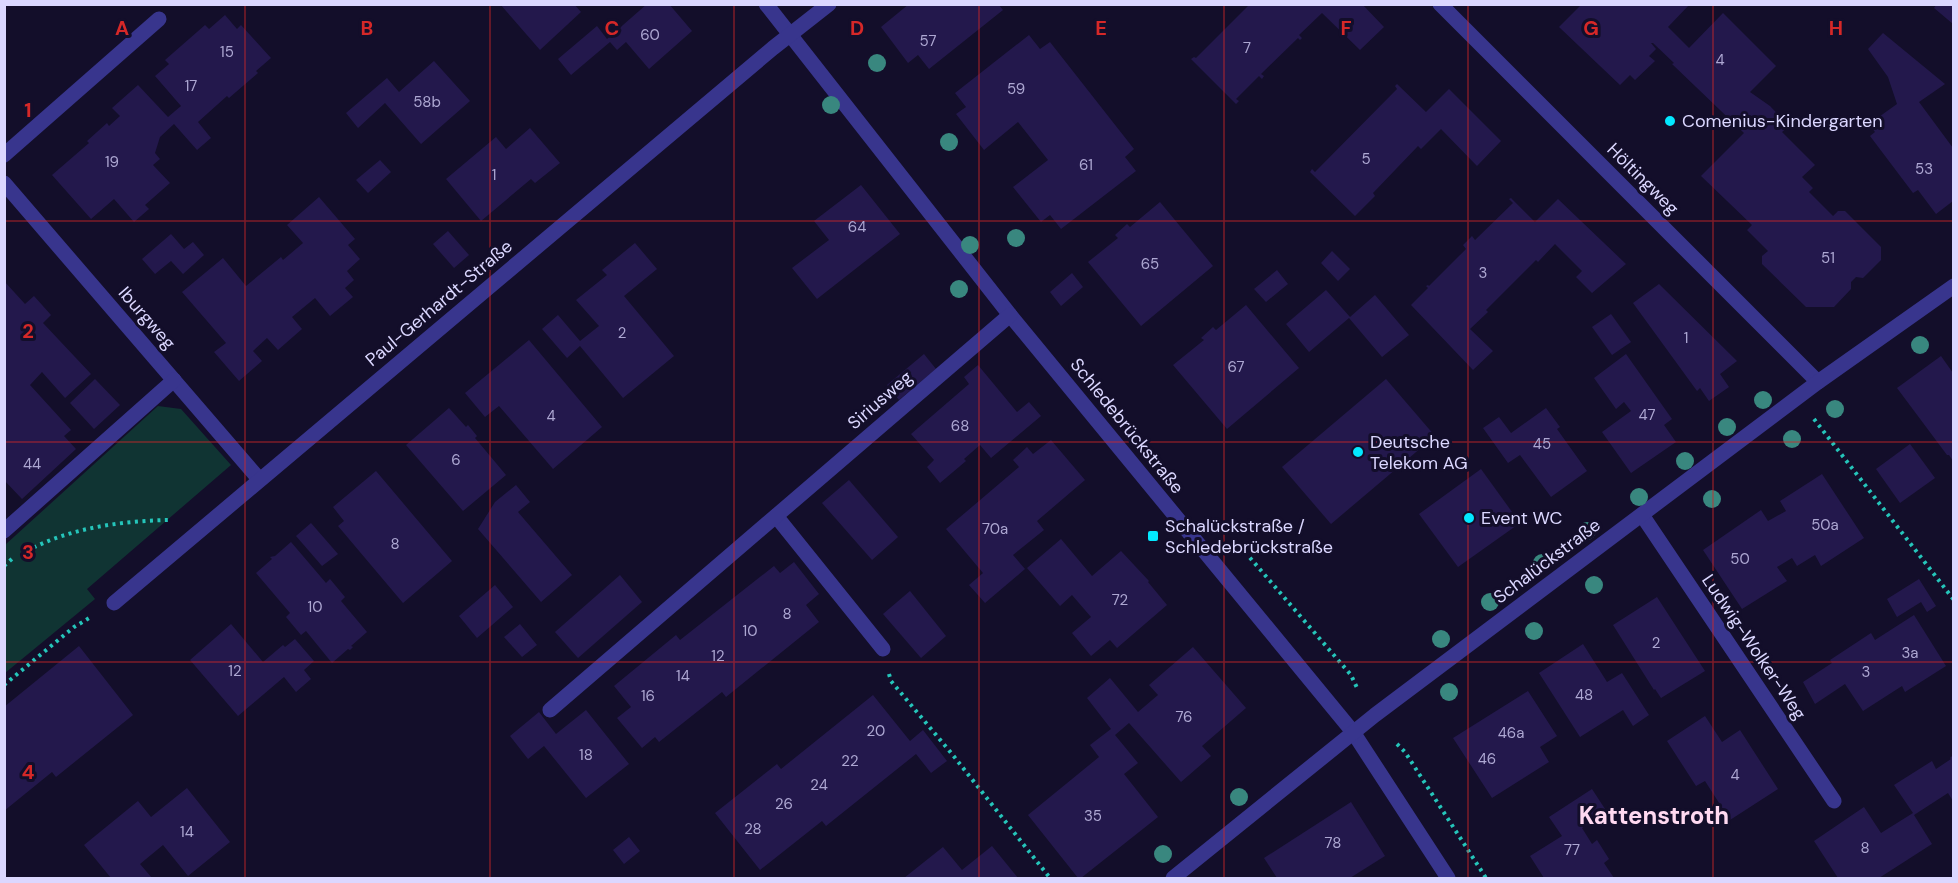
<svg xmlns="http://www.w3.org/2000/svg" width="1958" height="883" font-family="'DM Sans',sans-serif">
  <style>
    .green { fill: #103433 }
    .building { fill: #23184c }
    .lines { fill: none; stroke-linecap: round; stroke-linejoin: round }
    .path { stroke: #25c5ba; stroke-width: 4; stroke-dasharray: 3 4.5; stroke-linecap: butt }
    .minor { stroke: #38358d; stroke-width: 15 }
    .tree { fill: #39877f }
    .grid { fill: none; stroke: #d62828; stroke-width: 1.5; stroke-opacity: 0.55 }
    .poi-dot { fill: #03e8ff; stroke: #130e2a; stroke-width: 2 }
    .labels { text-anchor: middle; stroke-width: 6; stroke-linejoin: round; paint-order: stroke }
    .number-label { font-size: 15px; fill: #ada7d2 }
    .poi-label { font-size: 18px; fill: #dbd7ff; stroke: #130e2a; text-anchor: start }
    .street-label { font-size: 18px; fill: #dbd7ff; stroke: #130e2a }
    .district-label { font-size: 24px; font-weight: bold; fill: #ffd9f1; stroke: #130e2a }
    .grid-label { font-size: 20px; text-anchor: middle; font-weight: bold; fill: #d62828; stroke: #130e2a; stroke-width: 6; stroke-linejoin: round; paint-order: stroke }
  </style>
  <rect width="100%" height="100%" fill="#130e2a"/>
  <path class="green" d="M158,406L181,409L231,465L87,589L95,599L5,673V545Z"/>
  <g class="building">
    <path d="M500,4H574L581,12L540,50Z"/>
    <path d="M647,4H669L692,31L649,69L626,42L617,50L610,42L571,75L558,59L597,26L607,39Z"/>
    <path d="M909,4H998L1003,10L929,69L918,55L908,63L881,27Z"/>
    <path d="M1250,4H1362L1384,27L1360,50L1322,13L1299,35L1302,38L1300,40L1298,38L1261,74L1264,76L1262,79L1259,76L1236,99L1239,101L1236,104L1191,59L1194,57L1196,58Z"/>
    <path d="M1582,4H1690L1668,27L1689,48L1723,13L1776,66L1750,92L1770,106L1789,126L1782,132L1815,165L1802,177L1813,188L1809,192L1833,216L1838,211H1845L1881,247V260L1863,278L1856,277L1851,282V289L1834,307H1806L1762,264V256L1768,251L1747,230L1752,225L1701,176L1744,133L1672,64L1674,63L1653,43H1651L1656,49L1649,56L1655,61L1635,80L1630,75L1620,85L1559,27Z"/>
    <path d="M1937,4H1953V24L1934,8Z"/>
    <path d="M225,15L237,29L241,25L271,58L256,71L258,73L229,98L227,96L198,122L211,138L197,150L174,124L160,137L155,153L160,159L153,165L170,183L145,205L149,209L134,222L114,199L91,219L52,175L89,143L87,141L107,123L109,126L120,116L112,108L138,85L168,117L181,106L155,76L169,64L165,60L205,25L209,29Z"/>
    <path d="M1883,33L1945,84L1919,102L1953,148V201L1936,214L1918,190L1913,193L1870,136L1875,132L1869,124L1897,104L1888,77L1868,49Z"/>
    <path d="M1029,35L1040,49L1050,42L1134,149L1125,157L1136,171L1061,229L1050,215L1041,222L1013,187L1048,160L1018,122L984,150L956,114L966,107L955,93Z"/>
    <path d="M434,61L470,101L421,144L385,103L358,128L346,113L387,78L399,92Z"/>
    <path d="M1397,84L1426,112L1449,89L1501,141L1477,166L1441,129L1421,149L1418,146L1373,193L1375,196L1355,216L1310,172L1312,169L1315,172L1397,89L1395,86Z"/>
    <path d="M530,128L560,163L535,183L531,179L481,221L446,179L496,137L506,149Z"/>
    <path d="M380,160L391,172L368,193L356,180Z"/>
    <path d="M861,185L900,234L817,299L792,268L829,240L814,221Z"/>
    <path d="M319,197L355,239L348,245L360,259L347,271L354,280L345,288L353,297L330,316L315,298L292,317L302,329L278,350L267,338L253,351L262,361L239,381L214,352L226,343L182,292L223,258L246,286L281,257L283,260L303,243L287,225Z"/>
    <path d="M1511,198L1535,222L1558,199L1626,264L1592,293L1576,277L1582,271L1555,244L1538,262L1536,260L1486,310L1488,312L1470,329L1493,351L1473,370L1411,305L1428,288L1426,286L1428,285L1429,286L1466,249L1463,245L1472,236L1475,240L1513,203L1509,199Z"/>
    <path d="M1160,202L1213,266L1141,326L1088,262L1118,238L1115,235L1127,224L1130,227Z"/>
    <path d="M448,231L469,255L454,268L433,244Z"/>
    <path d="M171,234L184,249L193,242L204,255L183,274L171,261L155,274L142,259Z"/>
    <path d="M635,243L657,269L624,296L674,356L623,398L580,346L567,358L542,329L558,315L580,341L599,326L576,300L607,275L602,270Z"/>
    <path d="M1332,251L1350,269L1338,281L1321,263Z"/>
    <path d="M1277,270L1288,284L1266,302L1254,289Z"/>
    <path d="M1072,273L1083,287L1061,306L1050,292Z"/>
    <path d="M4,281L25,304L34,296L51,315L43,323L91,374L65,398L42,372L30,385L71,430L64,436L76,449L22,499L4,480Z"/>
    <path d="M1659,284L1737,361L1720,374L1729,387L1709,401L1700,388L1697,391L1633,303Z"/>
    <path d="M1326,290L1350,317L1375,295L1409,335L1382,357L1349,318L1309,352L1286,324Z"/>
    <path d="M1246,305L1299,368L1227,429L1173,365L1204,340L1201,338L1213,327L1216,330Z"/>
    <path d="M1611,314L1631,342L1612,355L1592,327Z"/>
    <path d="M529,340L602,427L553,469L499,406L485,417L465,393Z"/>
    <path d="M924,354L936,369L899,400L887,385Z"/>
    <path d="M1626,354L1672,419L1664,425L1676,442L1631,473L1602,432L1631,411L1624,402L1616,409L1594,378Z"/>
    <path d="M1941,356L1953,373V461L1949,455H1947L1897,388Z"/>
    <path d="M978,365L1017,412L1029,402L1041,416L991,458L980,445L964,459L966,461L940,483L927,467L934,460L911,434L969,384L964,377Z"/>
    <path d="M95,379L120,405L94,429L70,403Z"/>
    <path d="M1386,379L1435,436L1331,524L1282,467Z"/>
    <path d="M449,408L466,427L468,425L477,436L475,438L506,475L463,511L406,445Z"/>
    <path d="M1546,408L1560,427L1557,429L1587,471L1551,497L1520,455L1508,463L1483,428L1499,417L1511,433Z"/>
    <path d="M1051,440L1085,480L1037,521L1044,530L1013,555L1025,569L985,603L969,585L983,573L946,529L1019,467L1013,460L1027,447L1033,454Z"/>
    <path d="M1910,444L1935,478L1900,503L1876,469Z"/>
    <path d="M1481,469L1520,523L1458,567L1419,514Z"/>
    <path d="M376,471L452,561L403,603L338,526L344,521L333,507Z"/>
    <path d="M1822,474L1864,538L1821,566L1815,555L1797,566L1792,558L1777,567L1787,581L1742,609L1703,550L1761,510L1768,521L1786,511L1780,501Z"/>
    <path d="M849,480L898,537L872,560L822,503Z"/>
    <path d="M516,485L530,502L518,512L572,575L541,602L478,529L495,502Z"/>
    <path d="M311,523L338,554L322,566L296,536Z"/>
    <path d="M1061,539L1092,576L1121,551L1149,581L1148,582L1167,605L1117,648L1110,640L1091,656L1072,633L1091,617L1072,595L1060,606L1027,568Z"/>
    <path d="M291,542L326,583L330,579L345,597L341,601L367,632L351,646L353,647L350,650L348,649L332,663L306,631L301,635L286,617L290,613L256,573L272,559L270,557L275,556Z"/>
    <path d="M794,562L819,594L806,605L819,622L726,697L722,692L659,742L655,737L642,748L617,718L631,707L614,686L676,635L680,640L774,566L780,573Z"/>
    <path d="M620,575L642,602L578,658L555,632Z"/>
    <path d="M1919,579L1936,606L1927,612L1921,602L1897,617L1887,599Z"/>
    <path d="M495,585L513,607L477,638L459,616Z"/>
    <path d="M910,591L946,636L921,658L883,614Z"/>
    <path d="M1657,597L1705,671L1661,698L1655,689L1654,690L1613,625Z"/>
    <path d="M1914,615L1946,666L1905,692L1902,686L1863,711L1845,684L1815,704L1803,682L1832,663L1830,660L1871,633L1875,640Z"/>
    <path d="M231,624L263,662L283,645L285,647L295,639L314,661L304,670L311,679L296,692L284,677L238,716L190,660Z"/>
    <path d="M520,624L537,645L522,657L504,637Z"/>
    <path d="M1583,644L1607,682L1622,673L1649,715L1633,726L1623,710L1580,737L1539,673Z"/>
    <path d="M79,646L133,715L56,777L52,772L4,811V707Z"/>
    <path d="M1193,647L1246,708L1202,746L1211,756L1181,782L1129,723L1115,735L1138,763L1124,774L1158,817L1081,878H1078L1028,815L1099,757L1090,745L1111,729L1087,698L1110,678L1138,712L1158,695L1149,685Z"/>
    <path d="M1528,691L1557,736L1540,747L1549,762L1492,798L1453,738Z"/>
    <path d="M873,695L910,741L923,730L947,761L931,773L916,754L826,826L822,821L760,870L715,813L777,764L781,769Z"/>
    <path d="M586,710L629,764L586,798L544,746L528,759L510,736L539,712L556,734Z"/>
    <path d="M1705,716L1722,742L1740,730L1778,789L1730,820L1705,781L1696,786L1667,741Z"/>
    <path d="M1953,755V801L1948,793L1914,815L1932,844L1879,878H1874L1873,877L1870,878H1838L1814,841L1864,807L1881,833L1913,813L1894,785L1932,761L1936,769L1951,759L1950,758Z"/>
    <path d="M187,788L230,842L188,876L163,845L140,864L152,878H111L84,845L138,801L151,817Z"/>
    <path d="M1592,789L1607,812L1582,828L1592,844L1597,840L1609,859L1604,863L1614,878H1544L1530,856L1562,836L1549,817Z"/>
    <path d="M1351,802L1385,856L1350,878H1277L1264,858Z"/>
    <path d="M629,837L640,851L624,864L613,850Z"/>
    <path d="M992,846L1018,878H904L943,847L962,870Z"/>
  </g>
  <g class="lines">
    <g class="path">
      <path d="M1814,419L1954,600"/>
      <path d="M27,551C69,528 121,521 168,520"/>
      <path d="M1245,552L1351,675L1358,690"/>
      <path d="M4,566L13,558"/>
      <path d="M889,674L891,681L952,754L1050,878"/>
      <path d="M4,685L74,627L91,617"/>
      <path d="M1397,744L1405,752L1486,878"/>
    </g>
    <g class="minor">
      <path d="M766,4L1010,315L1353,732L1448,878"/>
      <path d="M1440,4L1818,382"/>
      <path d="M4,155L159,19"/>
      <path d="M4,183L259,479"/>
      <path d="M1642,515L1834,801"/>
      <path d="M776,516L883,649"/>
      <path d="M4,531L174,380"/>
      <path d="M114,603L773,48L829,4"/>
      <path d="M550,710L1010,315"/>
      <path d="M1173,878L1375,715L1818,382L1954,286"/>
    </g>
  </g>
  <g class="tree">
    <circle cx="877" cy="63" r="9"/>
    <circle cx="831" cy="105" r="9"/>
    <circle cx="949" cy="142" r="9"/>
    <circle cx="1016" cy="238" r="9"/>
    <circle cx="970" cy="245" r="9"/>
    <circle cx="959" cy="289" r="9"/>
    <circle cx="1920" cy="345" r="9"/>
    <circle cx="1763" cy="400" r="9"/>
    <circle cx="1835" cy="409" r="9"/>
    <circle cx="1727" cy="427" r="9"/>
    <circle cx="1792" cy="439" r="9"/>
    <circle cx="1685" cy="461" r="9"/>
    <circle cx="1639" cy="497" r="9"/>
    <circle cx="1712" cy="499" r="9"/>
    <circle cx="1587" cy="531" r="9"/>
    <circle cx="1542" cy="563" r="9"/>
    <circle cx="1594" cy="585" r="9"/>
    <circle cx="1490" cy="602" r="9"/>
    <circle cx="1534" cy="631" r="9"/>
    <circle cx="1441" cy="639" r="9"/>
    <circle cx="1449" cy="692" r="9"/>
    <circle cx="1239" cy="797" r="9"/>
    <circle cx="1163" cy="854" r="9"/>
  </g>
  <path class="grid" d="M245,4V878M490,4V878M734,4V878M979,4V878M1224,4V878M1468,4V878M1713,4V878M4,221H1954M4,442H1954M4,662H1954"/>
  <g class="poi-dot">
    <circle cx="1670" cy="121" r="6"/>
    <circle cx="1358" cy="452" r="6"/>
    <circle cx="1469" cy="518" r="6"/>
    <rect x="1147" y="530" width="12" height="12" rx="3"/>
  </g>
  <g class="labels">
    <g class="number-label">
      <text x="650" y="40">60</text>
      <text x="928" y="46">57</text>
      <text x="1247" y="53">7</text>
      <text x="227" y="57">15</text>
      <text x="1720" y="65">4</text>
      <text x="191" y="91">17</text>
      <text x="1016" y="94">59</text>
      <text x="427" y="107">58b</text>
      <text x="1366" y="164">5</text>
      <text x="112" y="167">19</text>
      <text x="1086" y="170">61</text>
      <text x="1924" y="174">53</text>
      <text x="494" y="180">1</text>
      <text x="857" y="232">64</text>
      <text x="1828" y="263">51</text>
      <text x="1150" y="269">65</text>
      <text x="1483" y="278">3</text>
      <text x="622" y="338">2</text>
      <text x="1686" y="343">1</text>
      <text x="1236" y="372">67</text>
      <text x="1647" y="420">47</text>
      <text x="551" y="421">4</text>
      <text x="960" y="431">68</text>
      <text x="1542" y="449">45</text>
      <text x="456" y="465">6</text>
      <text x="32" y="469">44</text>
      <text x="1825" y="530">50a</text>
      <text x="995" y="534">70a</text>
      <text x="395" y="549">8</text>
      <text x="1740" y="564">50</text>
      <text x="1120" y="605">72</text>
      <text x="315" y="612">10</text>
      <text x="787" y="619">8</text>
      <text x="750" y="636">10</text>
      <text x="1656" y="648">2</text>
      <text x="1910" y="658">3a</text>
      <text x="718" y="661">12</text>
      <text x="235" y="676">12</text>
      <text x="1866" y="677">3</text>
      <text x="683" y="681">14</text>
      <text x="1584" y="700">48</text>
      <text x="648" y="701">16</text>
      <text x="1184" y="722">76</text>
      <text x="876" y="736">20</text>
      <text x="1511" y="738">46a</text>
      <text x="586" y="760">18</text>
      <text x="1487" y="764">46</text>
      <text x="850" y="766">22</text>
      <text x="1735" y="780">4</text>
      <text x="819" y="790">24</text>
      <text x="784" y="809">26</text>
      <text x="1093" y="821">35</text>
      <text x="753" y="834">28</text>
      <text x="187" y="837">14</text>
      <text x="1333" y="848">78</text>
      <text x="1865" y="853">8</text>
      <text x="1572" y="855">77</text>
    </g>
    <g class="poi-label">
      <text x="1682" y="127">Comenius-Kindergarten</text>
      <text x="1370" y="448">Deutsche<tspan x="1370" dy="21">Telekom AG</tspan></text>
      <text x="1481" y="524">Event WC</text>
      <text x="1165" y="532">Schalückstraße /<tspan x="1165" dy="21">Schledebrückstraße</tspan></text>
    </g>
    <g class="street-label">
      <text transform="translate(1643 179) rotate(45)" y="6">Höltingweg</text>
      <text transform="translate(439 303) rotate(-40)" y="6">Paul-Gerhardt-Straße</text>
      <text transform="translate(147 318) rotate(49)" y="6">Iburgweg</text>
      <text transform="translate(880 400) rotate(-41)" y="6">Siriusweg</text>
      <text transform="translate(1127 426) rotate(51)" y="6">Schledebrückstraße</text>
      <text transform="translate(1547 561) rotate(-37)" y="6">Schalückstraße</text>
      <text transform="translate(1754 647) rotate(56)" y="6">Ludwig-Wolker-Weg</text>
    </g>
    <g class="district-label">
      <text x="1654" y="824">Kattenstroth</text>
    </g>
  </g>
  <g class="grid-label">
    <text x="122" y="35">A</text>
    <text x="367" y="35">B</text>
    <text x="612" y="35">C</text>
    <text x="857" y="35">D</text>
    <text x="1101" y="35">E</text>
    <text x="1346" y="35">F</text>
    <text x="1591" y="35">G</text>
    <text x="1836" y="35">H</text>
    <text x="28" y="117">1</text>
    <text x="28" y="338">2</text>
    <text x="28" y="559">3</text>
    <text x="28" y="779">4</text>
  </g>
  <rect width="1958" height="883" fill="none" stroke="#dbd7ff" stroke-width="12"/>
</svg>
